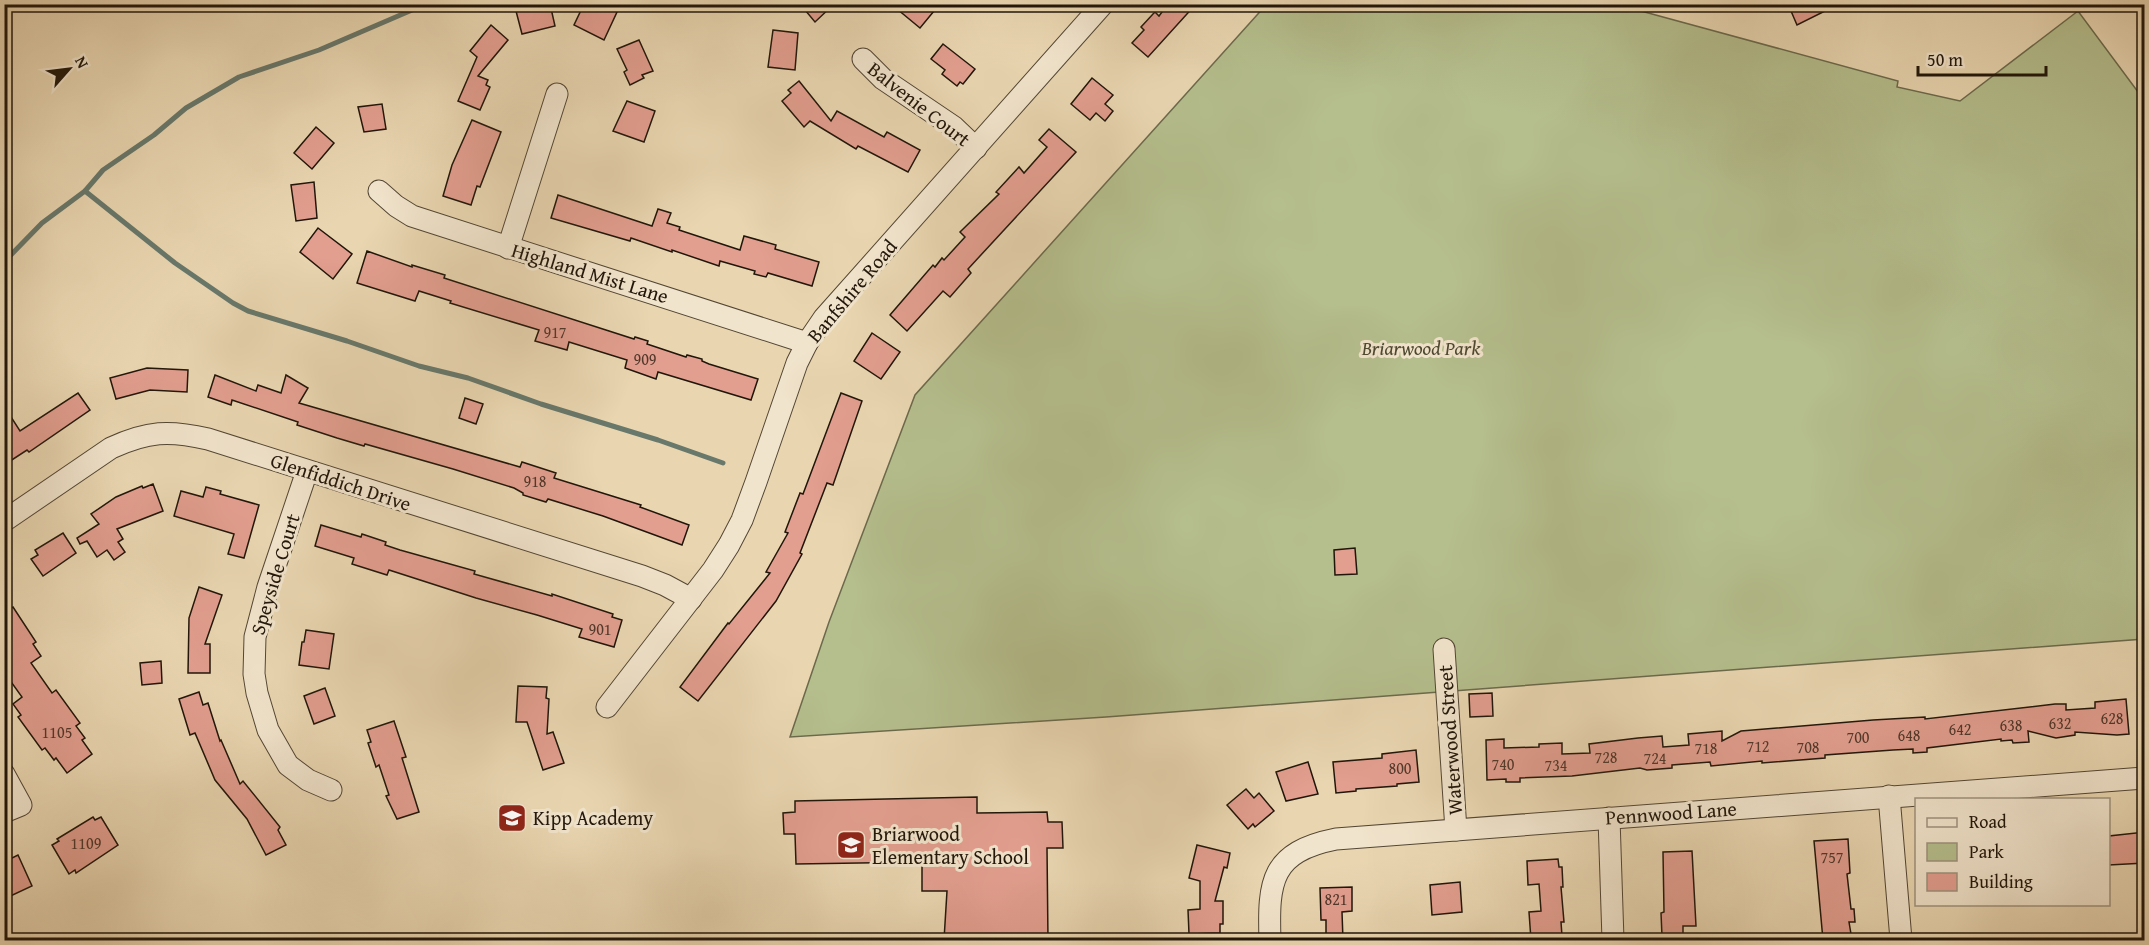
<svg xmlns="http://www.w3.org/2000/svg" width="2149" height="945" font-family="'Gentium Book Plus',serif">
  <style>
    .green { fill: #b5be8d; stroke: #6b6a4c; stroke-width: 1.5 }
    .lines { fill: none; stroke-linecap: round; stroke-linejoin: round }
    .stream { stroke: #68786b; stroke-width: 5 }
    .building { fill: #e29e8f; stroke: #21160a; stroke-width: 1.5 }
    .minor-casing { stroke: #534634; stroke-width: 23 }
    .minor { stroke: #f1e4cc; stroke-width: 21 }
    .labels { text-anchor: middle; stroke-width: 6; stroke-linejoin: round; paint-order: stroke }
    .number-label { font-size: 16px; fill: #51382b }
    .street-label { font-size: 20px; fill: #21160a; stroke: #f1e4cc }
    .park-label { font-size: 20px; font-style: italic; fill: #4d4831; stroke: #f1e4cc }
    .poi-label { font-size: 20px; fill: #21160a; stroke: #f1e4cc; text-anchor: start }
  </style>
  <rect width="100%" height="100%" fill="#e9d6b1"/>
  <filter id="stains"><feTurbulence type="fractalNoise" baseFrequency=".00333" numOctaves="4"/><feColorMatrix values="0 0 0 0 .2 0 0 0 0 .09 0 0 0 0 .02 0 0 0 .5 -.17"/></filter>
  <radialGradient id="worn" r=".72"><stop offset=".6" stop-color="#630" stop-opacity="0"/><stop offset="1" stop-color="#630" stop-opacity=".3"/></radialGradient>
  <path class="green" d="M1266,5H1619L1898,81L1897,87L1960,101L2078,11L2144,100V639L1106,717L790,737L829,622L915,395Z"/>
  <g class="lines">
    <g class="stream">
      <path d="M85,191L175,263L233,303L248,311L347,341L419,366L468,378L541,404L658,440L723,463"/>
      <path d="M4,262L42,223L85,191L103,170L154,135L186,108L239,77L319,50L426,4"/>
    </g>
  </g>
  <g class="building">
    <path d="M543,4H550L555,26L522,34L516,11Z"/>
    <path d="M584,4H601L617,12L604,40L574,25Z"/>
    <path d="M800,4H834L815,22Z"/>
    <path d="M891,4H927L934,11L920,28Z"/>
    <path d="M1168,4H1196L1148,57L1132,43L1144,30L1141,27L1153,14L1155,12L1159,16Z"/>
    <path d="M1788,4H1839L1797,25Z"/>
    <path d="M491,25L508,40L478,76L488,80L486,85L490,87L480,110L458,101L477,57L470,51Z"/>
    <path d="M773,30L798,33L795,70L768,67Z"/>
    <path d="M639,40L653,71L642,75L644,78L630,85L624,72L627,70L617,49Z"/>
    <path d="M943,44L975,69L963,84L960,82L957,86L942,74L945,70L931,59Z"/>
    <path d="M1092,78L1113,95L1105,104L1113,111L1105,121L1096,113L1090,120L1071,104Z"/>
    <path d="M799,81L831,121L837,111L884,137L887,132L920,150L908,172L858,146L856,149L810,121L804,127L782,101L791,93L788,90Z"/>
    <path d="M627,101L655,111L644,142L613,131Z"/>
    <path d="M382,104L386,129L364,132L358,107Z"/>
    <path d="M472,120L501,132L480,187L477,186L471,205L443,196L452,165Z"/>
    <path d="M316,127L334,143L312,169L294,153Z"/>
    <path d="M1049,129L1076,152L968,269L971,273L950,297L943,291L907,331L890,315L933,265L935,267L942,258L944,260L965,237L960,232L999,194L996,192L1019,167L1024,173L1047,147L1039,140Z"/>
    <path d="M314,182L317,218L296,221L291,185Z"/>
    <path d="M558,195L652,226L658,209L671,213L667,223L680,227L679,230L740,250L744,236L776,245L775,249L819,262L812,286L768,273L766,277L754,274L755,271L720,261L719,266L672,250V252L631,238L630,241L551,218Z"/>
    <path d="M318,228L352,254L333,279L300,252Z"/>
    <path d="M367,251L412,267V265L445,275L444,278L634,339L635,337L648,341L647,344L686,357L687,355L702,359V361L709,364L758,379L751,400L658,372L656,379L625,368L627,360L569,342L567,350L535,341L539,330L450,303L451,301L419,291L415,301L357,283Z"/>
    <path d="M872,333L900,352L881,379L854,361Z"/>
    <path d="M147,368L188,370L187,392L150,390L116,399L110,378Z"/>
    <path d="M215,375L256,391L258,385L281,393L286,375L308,388L299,403L520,467L522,462L556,473L554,478L641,505L640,507L689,525L682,545L603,516L548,499L546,502L523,495V493L514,488L453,469L365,444L364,446L337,438L297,425L298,422L232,400L231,405L208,397Z"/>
    <path d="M78,393L90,410L29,452L27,450L4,465V406L20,431Z"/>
    <path d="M841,393L862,401L833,485L827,483L800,553L802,554L776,601L698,701L680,687L728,623L729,624L770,573L766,572L788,533L785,532L800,493L803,494Z"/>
    <path d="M465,398L483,404L476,424L459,418Z"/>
    <path d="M153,484L163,511L117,529L123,539L118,542L125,552L114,560L107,550L97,557L87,541L80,544L77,538L99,524L91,514L116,497L142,486L143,488Z"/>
    <path d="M206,487L221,491L220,494L259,505L244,558L228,554L234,534L174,516L181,491L203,497Z"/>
    <path d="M321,525L361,537L362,534L386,542L385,545L400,550L475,571L474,574L552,596V594L613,614L612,617L622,620L614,647L579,637L582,629L537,615L476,598L389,570L387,575L352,564L354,558L315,546Z"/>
    <path d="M63,533L76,553L43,576L31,559L38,555L35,550Z"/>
    <path d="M1355,548L1357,574L1335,575L1334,550Z"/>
    <path d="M199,587L222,595L205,644H210V673H188L189,618Z"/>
    <path d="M13,607L36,642L33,644L41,656L31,663L52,693L56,690L80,723L76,726L85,738L82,740L92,754L67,773L56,758L54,760L45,748L42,750L18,717L21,715L13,704L22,697L4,672V613Z"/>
    <path d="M306,630L334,634L329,669L299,665L302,642H304Z"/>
    <path d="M161,661L162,683L142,685L140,663Z"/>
    <path d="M518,686L547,687L546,698L549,699L547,734L553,732L564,763L543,770L527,722H516Z"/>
    <path d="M325,688L335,716L314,724L304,696Z"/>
    <path d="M199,692L203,705L208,703L220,741L221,740L240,784L243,781L280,827L278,830L286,845L266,855L247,819L215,780L195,733L190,735L179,699Z"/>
    <path d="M1492,693L1493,716L1470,717L1469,694Z"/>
    <path d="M2126,699L2129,734L2117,735L2075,732V735L2056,738L2028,731L2029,742L2013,743L2012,740L2001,741V739L1927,748V752L1913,753V749L1893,750L1825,755V758L1762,763V761L1711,766L1710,762L1672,765V768L1647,770L1640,768L1572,776L1520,778V782H1506V779L1487,780L1486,740L1504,739V748L1539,747V744L1562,743V754L1590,753L1589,744L1638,738L1662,736L1663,747L1689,745L1688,734L1722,731V741L1741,731L1873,720L1925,717V719L2055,704H2066V710L2095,708V702Z"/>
    <path d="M394,721L406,757L402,758L419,812L397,819L386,796L389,795L379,765L376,767L368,743L371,742L367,730Z"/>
    <path d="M1416,750L1419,782L1397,784V786L1356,789V791L1336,793L1333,762L1382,758V754Z"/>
    <path d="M1308,762L1318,794L1286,801L1276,772Z"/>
    <path d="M1246,789L1254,798L1259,793L1274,811L1255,827L1253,824L1248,829L1227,805Z"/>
    <path d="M977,797V813L1047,812L1048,822H1062L1063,848H1047L1048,940H944L947,891H922V862L796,864L795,834H784L783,813L795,812V801Z"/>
    <path d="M93,817L95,820L101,817L118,845L76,873L75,870L69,874L52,845L59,841L57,839Z"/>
    <path d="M2145,832V863L2109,865V836Z"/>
    <path d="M1848,839L1850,873L1847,874L1851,909H1854L1855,922H1849L1852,940H1823L1814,841Z"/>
    <path d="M1197,845L1230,853L1227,868L1224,867L1215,901H1223V924H1220V933L1189,934L1188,910L1200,909V881L1189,878Z"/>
    <path d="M1692,851L1696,926H1683V934L1662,936L1661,913L1664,912L1663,852Z"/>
    <path d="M18,855L32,886L4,899V862Z"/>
    <path d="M1558,859L1559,867H1562L1563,887H1561L1564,922H1561L1562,936L1560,937V940H1531L1529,912L1541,911L1539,884L1528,885L1527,861Z"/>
    <path d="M1460,882L1462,912L1432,915L1430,885Z"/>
    <path d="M1352,887V911L1342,912L1343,940H1326V920H1321L1320,888Z"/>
  </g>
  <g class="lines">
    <g class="minor-casing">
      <g id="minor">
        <path d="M863,59L883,79L954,127L976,148"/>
        <path d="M379,191L396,206L412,216L807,343"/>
        <path d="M508,248L557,94"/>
        <path d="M307,471L268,587L255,637L254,674L257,693L268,730L288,765L308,780L331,790"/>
        <path d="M4,521L111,448C148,431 169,430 208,439L642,576L665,585L691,599"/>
        <path d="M1444,649L1456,830"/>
        <path d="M607,707L713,570L729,545L742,520L756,482L797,363L807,343L824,318L1103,4"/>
        <path d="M4,774L21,805L4,812"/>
        <path d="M1889,796L1901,940"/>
        <path d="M1609,818L1613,940"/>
        <path d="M1270,940C1268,881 1271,852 1336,839L2144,778"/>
      </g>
    </g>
    <use href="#minor" class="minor"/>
  </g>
  <defs>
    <g id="school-square" transform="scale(1.5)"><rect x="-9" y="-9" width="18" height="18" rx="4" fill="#8f2418" stroke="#f1e4cc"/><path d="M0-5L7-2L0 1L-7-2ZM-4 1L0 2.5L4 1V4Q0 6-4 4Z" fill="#fff"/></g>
  </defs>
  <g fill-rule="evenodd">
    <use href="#school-square" x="512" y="818"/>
    <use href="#school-square" x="851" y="845"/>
  </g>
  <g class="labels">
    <g class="number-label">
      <text x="555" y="338">917</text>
      <text x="645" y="365">909</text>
      <text x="535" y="487">918</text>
      <text x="600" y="635">901</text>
      <text x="2112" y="724">628</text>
      <text x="2060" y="729">632</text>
      <text x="2011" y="731">638</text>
      <text x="1960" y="735">642</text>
      <text x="57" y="738">1105</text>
      <text x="1909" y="741">648</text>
      <text x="1858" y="743">700</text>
      <text x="1758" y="752">712</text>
      <text x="1808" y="753">708</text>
      <text x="1706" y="754">718</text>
      <text x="1606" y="763">728</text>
      <text x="1655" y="764">724</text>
      <text x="1503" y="770">740</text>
      <text x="1556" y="771">734</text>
      <text x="1400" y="774">800</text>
      <text x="86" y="849">1109</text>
      <text x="1832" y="863">757</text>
      <text x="1336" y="905">821</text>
    </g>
    <g class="street-label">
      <text transform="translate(919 104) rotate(38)" y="7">Balvenie Court</text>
      <text transform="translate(590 273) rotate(17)" y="7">Highland Mist Lane</text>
      <text transform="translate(852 291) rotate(-50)" y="7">Banfshire Road</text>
      <text transform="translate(341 482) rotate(18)" y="7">Glenfiddich Drive</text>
      <text transform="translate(275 574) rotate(-73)" y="7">Speyside Court</text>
      <text transform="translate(1450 740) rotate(-94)" y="7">Waterwood Street</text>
      <text transform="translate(1671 813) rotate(-4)" y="7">Pennwood Lane</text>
    </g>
    <g class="park-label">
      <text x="1421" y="355">Briarwood Park</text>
    </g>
    <g class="poi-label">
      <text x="533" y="825">Kipp Academy</text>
      <text x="872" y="841">Briarwood<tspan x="872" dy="23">Elementary School</tspan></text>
    </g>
  </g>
  <rect width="2149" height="945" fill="none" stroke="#e9d6b1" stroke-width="24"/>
  <rect x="6" y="6" width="2137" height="933" fill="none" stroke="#21160a" stroke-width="3"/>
  <rect x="12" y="12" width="2125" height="921" fill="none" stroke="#21160a" stroke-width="1.5"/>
  <rect x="1915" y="798" width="195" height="108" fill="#f1e4cc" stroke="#9e927e" stroke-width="1.5"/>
  <rect x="1927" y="818" width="30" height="9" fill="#f1e4cc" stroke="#9e927e" stroke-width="1.5"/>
  <text x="1969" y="828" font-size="18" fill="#21160a">Road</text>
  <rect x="1927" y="843" width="30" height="18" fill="#b5be8d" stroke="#9e927e" stroke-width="1.5"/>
  <text x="1969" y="858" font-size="18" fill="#21160a">Park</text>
  <rect x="1927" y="873" width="30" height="18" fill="#e29e8f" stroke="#9e927e" stroke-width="1.5"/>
  <text x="1969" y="888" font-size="18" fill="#21160a">Building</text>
  <g transform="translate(69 69) rotate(62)" stroke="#f1e4cc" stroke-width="4.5" paint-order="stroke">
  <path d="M0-4.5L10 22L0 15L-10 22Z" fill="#21160a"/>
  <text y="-9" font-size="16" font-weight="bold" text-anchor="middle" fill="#21160a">N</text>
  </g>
  <path d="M1918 66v9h128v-9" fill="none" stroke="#21160a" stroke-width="3"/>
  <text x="1927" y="66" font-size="18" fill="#21160a" stroke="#f1e4cc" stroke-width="4.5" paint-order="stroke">50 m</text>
  <rect width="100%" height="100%" filter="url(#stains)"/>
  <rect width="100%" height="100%" fill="url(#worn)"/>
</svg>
